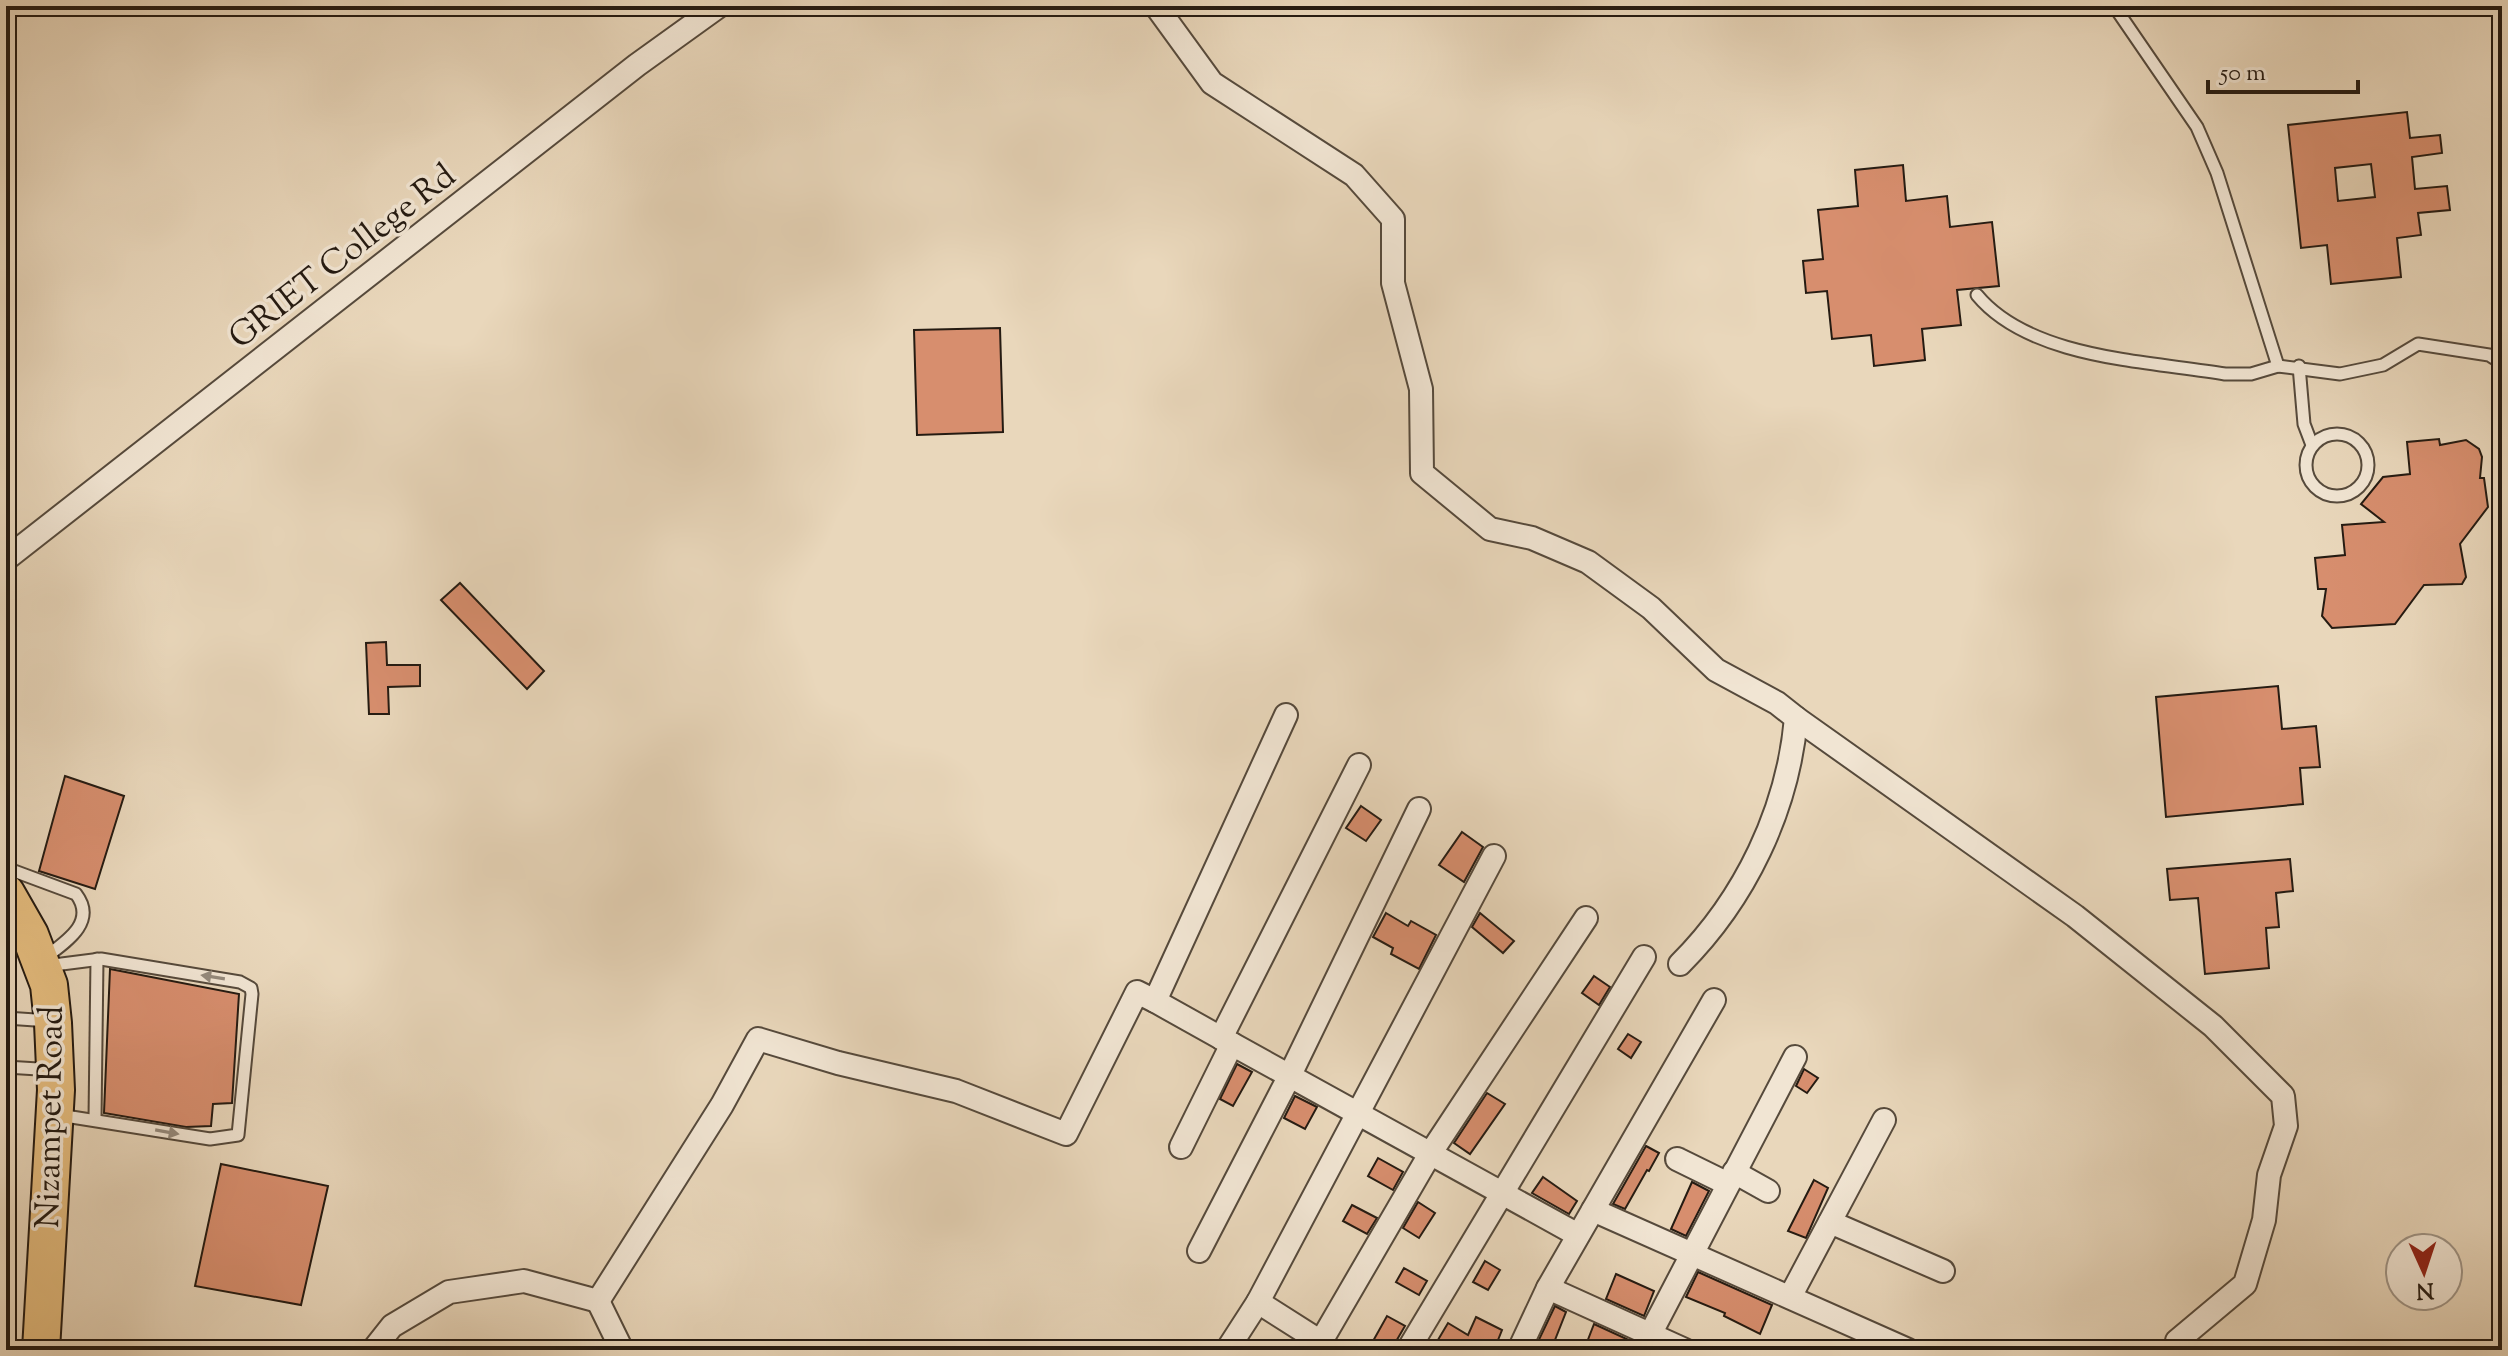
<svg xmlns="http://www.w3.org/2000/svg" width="2508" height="1356" font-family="'Sorts Mill Goudy',serif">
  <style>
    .building { fill: #d78e6e; stroke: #251b12; stroke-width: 2; fill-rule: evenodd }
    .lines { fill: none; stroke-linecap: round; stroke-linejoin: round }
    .lane-casing { stroke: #564a3c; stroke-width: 15 }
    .street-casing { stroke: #564a3c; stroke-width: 26 }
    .primary-casing { stroke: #251b12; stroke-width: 40 }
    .lane { stroke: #f1e5d3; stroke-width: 11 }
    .street { stroke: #f1e5d3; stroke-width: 22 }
    .primary { stroke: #e4bc7e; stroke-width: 36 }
    .oneway { fill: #958a7c }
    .labels { text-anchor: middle; stroke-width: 7; stroke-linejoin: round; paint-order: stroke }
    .street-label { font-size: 34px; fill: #251b12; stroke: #f1e5d3 }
  </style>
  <rect width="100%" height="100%" fill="#e9d7bb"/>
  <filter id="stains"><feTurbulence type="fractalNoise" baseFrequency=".0025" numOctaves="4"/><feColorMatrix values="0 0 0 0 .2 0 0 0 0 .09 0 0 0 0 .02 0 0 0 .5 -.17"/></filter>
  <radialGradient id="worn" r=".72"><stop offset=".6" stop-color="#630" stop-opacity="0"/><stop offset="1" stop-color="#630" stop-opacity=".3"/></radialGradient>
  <g class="building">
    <path d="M2407,112L2410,138L2440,135L2442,153L2412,157L2415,189L2447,186L2450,210L2418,213L2421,235L2397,238L2401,277L2331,284L2327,245L2301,248L2288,125ZM2371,164L2375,197L2338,201L2335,168Z"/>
    <path d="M1903,165L1906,201L1947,196L1950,227L1992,222L1999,286L1957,290L1961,325L1922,329L1925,360L1874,366L1871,335L1832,339L1827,291L1806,293L1803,261L1823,259L1818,210L1858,206L1855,170Z"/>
    <path d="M1000,328L1003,432L917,435L914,330Z"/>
    <path d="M2439,439L2440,445L2466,440L2479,449L2482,457L2480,478H2484L2488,507L2460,544L2466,577L2462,584L2424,585L2395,624L2332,628L2322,616L2326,589H2318L2315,558L2345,555L2342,525L2384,522L2361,504L2383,477L2410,474L2407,442Z"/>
    <path d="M460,583L544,671L527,689L441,600Z"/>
    <path d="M386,642L387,665H420V686L388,687L389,714H369L366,643Z"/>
    <path d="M2278,686L2282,729L2316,726L2320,767L2300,768L2303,804L2166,817L2156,697Z"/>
    <path d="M65,776L124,796L95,889L39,871Z"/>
    <path d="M1361,806L1381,820L1366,841L1346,828Z"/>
    <path d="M1462,832L1483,847L1464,882L1439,865Z"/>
    <path d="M2290,859L2293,891L2276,893L2279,927L2266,928L2269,968L2205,974L2198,898L2170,900L2167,869Z"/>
    <path d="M1386,913L1408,926L1411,921L1436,935L1419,969L1391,954L1393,948L1373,937Z"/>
    <path d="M1480,913L1514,941L1503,953L1472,927Z"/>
    <path d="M110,969L239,994L232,1103L213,1104L211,1126L186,1127L104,1113Z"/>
    <path d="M1594,976L1610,987L1599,1005L1582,993Z"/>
    <path d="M1628,1034L1641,1042L1631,1058L1618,1049Z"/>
    <path d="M1237,1064L1252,1072L1233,1106L1220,1099Z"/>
    <path d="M1804,1069L1818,1078L1807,1093L1796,1086Z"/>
    <path d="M1487,1093L1505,1104L1470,1154L1454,1143Z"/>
    <path d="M1295,1096L1317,1107L1305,1129L1284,1118Z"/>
    <path d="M1646,1146L1659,1153L1649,1171L1647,1170L1625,1209L1613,1204Z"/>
    <path d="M1378,1158L1403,1172L1393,1190L1368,1176Z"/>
    <path d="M221,1164L328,1186L301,1305L195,1286Z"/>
    <path d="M1543,1177L1577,1201L1569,1214L1532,1193Z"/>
    <path d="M1814,1180L1828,1188L1806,1238L1788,1231Z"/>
    <path d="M1692,1182L1709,1191L1686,1236L1671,1229Z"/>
    <path d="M1418,1202L1435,1213L1419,1238L1403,1228Z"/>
    <path d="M1352,1205L1377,1218L1367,1234L1343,1221Z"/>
    <path d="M1485,1261L1500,1270L1488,1290L1473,1282Z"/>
    <path d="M1404,1268L1427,1281L1419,1295L1396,1282Z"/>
    <path d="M1698,1272L1772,1305L1760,1334L1724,1316L1725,1313L1686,1297Z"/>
    <path d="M1616,1274L1654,1291L1644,1316L1606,1299Z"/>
    <path d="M1555,1306L1566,1312L1551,1350H1534Z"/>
    <path d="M1387,1316L1405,1326L1391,1350H1368Z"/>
    <path d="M1476,1317L1502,1330L1494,1350H1432L1448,1323L1468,1335Z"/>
    <path d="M1594,1324L1631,1341L1628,1350H1584Z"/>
  </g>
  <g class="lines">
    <g class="lane-casing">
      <g id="lane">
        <path d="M2114,6L2197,127L2217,173L2278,366"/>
        <path d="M1977,295C2030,359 2148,361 2225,374H2251L2278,366L2340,374L2383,365L2418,344L2489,355L2502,363"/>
        <path d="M2299,366L2304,424L2312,445"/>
        <circle cx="2337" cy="465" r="31"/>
        <path d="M6,868L76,894C98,923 64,943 43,959"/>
        <path d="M46,966L101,959L240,982L251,988L252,994L238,1135L210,1139L59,1115"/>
        <path d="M6,1018L35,1020"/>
        <path d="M6,1067L38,1069"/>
        <path d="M95,1119L97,959"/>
      </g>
    </g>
    <g class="street-casing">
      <g id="street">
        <path d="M1156,6L1212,83L1354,175L1393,219V283L1421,389L1422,473L1490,529L1532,538L1588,562L1651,608L1716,670L1777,703L1796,718C1788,810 1745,899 1680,964"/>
        <path d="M6,559L637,65L719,6"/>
        <path d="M1796,718L2075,916L2213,1026L2283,1096L2286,1126L2269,1175L2264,1220L2245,1284L2177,1341"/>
        <path d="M1359,765L1221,1038L1578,1235"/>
        <path d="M1221,1038L1155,1001L1286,715"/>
        <path d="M1181,1147L1232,1044"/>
        <path d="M1677,1159L1728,1184"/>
        <path d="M1734,1172L1768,1191"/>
        <path d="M1593,1210L1908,1350"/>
        <path d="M1830,1222L1943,1271"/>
        <path d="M1199,1251L1289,1077L1419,809"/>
        <path d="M1548,1288L1685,1350"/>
        <path d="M1790,1297L1884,1120"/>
        <path d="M598,1301L622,1350"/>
        <path d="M1258,1302L1321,1342"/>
        <path d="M373,1350L392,1326L449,1292L524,1281L598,1301L722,1105L758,1039L838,1063L956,1091L1066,1134L1137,992L1155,1001"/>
        <path d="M1227,1350L1258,1302L1494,856"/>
        <path d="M1316,1350L1430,1154L1586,918"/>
        <path d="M1408,1350L1644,957"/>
        <path d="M1519,1350L1548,1288L1714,1000"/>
        <path d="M1642,1350L1795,1057"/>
      </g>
    </g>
    <g class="primary-casing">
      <path id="primary" d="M6,893L30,935L49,985L53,1023L56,1090L41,1350"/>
    </g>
    <use href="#lane" class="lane"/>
    <use href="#street" class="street"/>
    <use href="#primary" class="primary"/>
  </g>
  <defs><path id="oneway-solid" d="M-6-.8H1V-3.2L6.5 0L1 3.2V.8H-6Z" transform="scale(2)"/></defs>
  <g class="oneway">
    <use href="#oneway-solid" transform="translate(213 977) rotate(-171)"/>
    <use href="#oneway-solid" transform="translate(167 1132) rotate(10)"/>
  </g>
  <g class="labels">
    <g class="street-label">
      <text transform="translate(341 255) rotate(-38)" y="12">GRIET College Rd</text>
      <text transform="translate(48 1117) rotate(-89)" y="12">Nizampet Road</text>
    </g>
  </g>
  <rect width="2508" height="1356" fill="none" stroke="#e9d7bb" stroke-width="32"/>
  <rect x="8" y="8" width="2492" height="1340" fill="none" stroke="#251b12" stroke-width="4"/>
  <rect x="16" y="16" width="2476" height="1324" fill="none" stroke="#251b12" stroke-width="2"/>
  <g transform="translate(2424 1272) rotate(177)"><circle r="38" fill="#f1e5d3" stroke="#9f9486" stroke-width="2"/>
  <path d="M0-6L14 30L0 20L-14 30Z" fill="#8f2418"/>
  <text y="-12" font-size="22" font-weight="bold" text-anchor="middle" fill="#251b12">N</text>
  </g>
  <path d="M2208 80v12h150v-12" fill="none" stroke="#251b12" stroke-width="4"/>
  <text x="2220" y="80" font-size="24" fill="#251b12" stroke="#f1e5d3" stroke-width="6" paint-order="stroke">50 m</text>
  <rect width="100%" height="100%" filter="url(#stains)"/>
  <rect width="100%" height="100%" fill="url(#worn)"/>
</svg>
